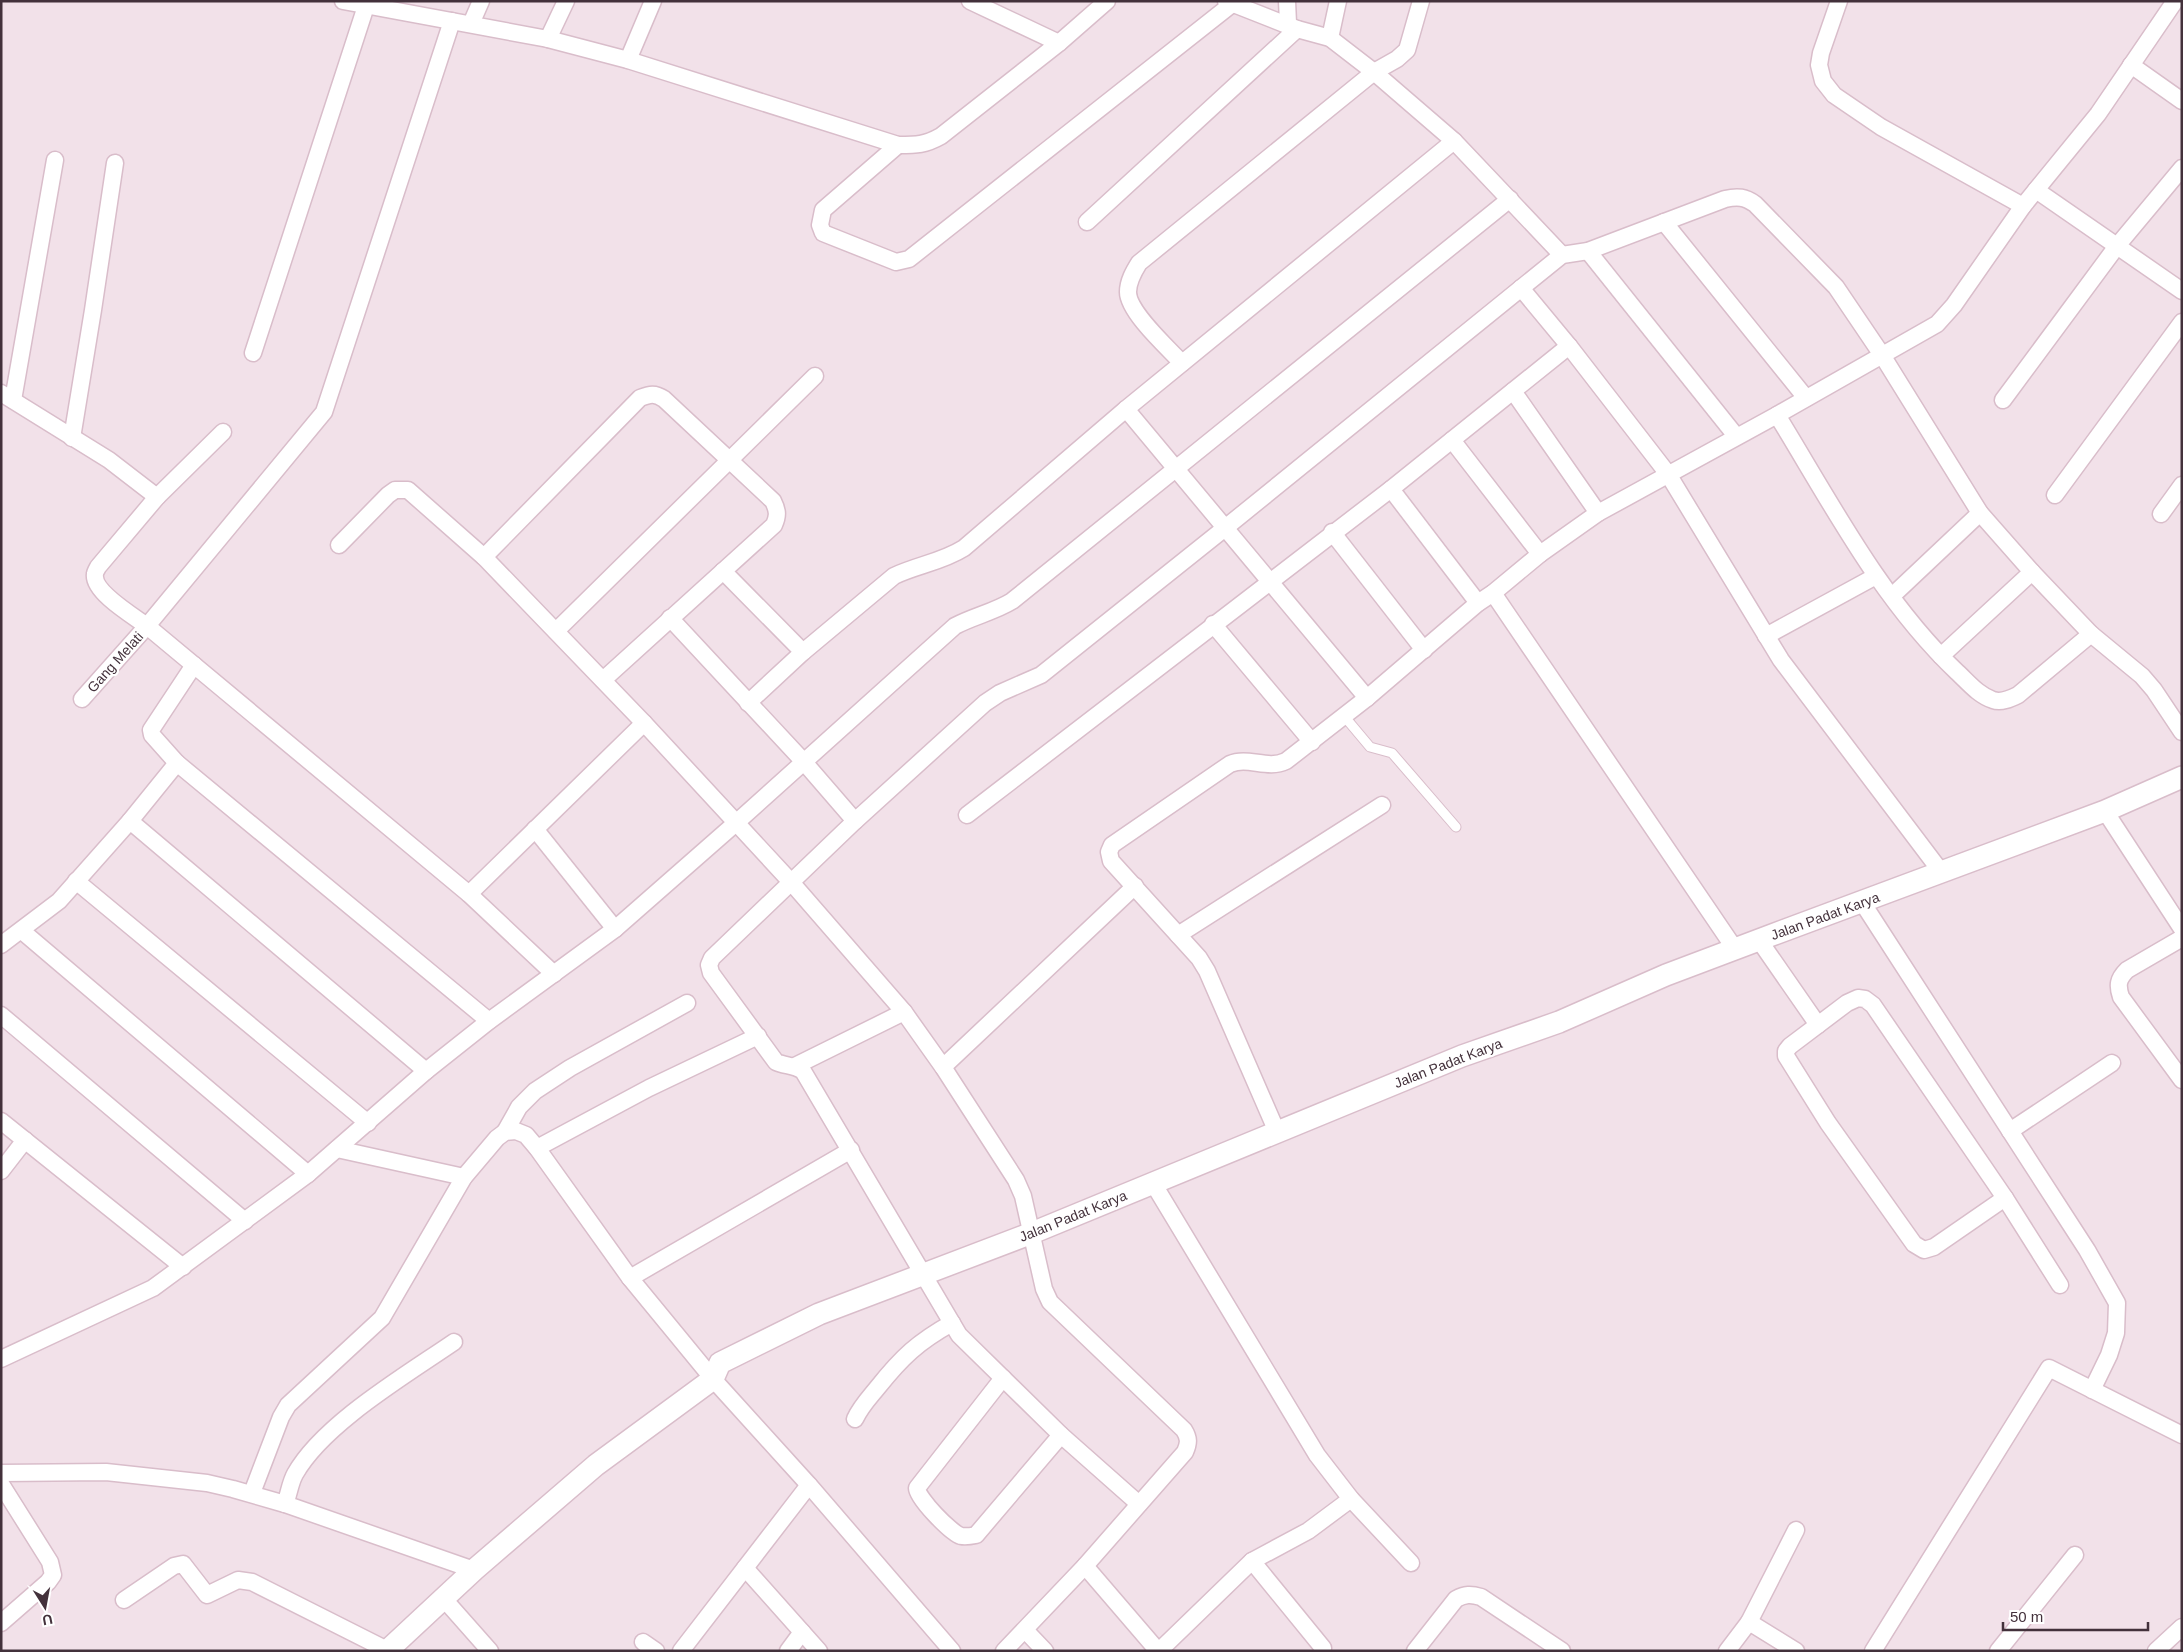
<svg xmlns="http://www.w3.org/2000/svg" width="2183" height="1652" font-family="Arial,sans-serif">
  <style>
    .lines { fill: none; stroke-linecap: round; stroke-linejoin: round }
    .service-casing { stroke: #d9bdca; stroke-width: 11 }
    .minor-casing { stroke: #d9bdca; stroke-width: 19 }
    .tertiary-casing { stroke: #d9bdca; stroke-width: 24 }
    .service { stroke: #fff; stroke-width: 9 }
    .minor { stroke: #fff; stroke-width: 16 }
    .tertiary { stroke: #fff; stroke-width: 21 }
    .labels { text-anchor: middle; stroke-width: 4.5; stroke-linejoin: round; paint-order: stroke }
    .street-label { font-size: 14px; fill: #43313b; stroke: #fff }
  </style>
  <rect width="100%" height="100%" fill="#f2e1e9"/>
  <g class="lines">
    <g class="service-casing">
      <path id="service" d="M1344,716L1370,747L1392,753L1456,827"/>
    </g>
    <g class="minor-casing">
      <g id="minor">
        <path d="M343,1L548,39L628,60L898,145C917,145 925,145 941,136L1059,43L1107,1"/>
        <path d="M970,1L1059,43"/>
        <path d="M1226,1L1297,29L1330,38L1374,72L1454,141L1562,255"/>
        <path d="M1287,1L1288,23"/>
        <path d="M1839,1L1821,53L1819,65L1823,81L1834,95L1881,127L2023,206"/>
        <path d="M471,24L481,1"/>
        <path d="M1330,38L1338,1"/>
        <path d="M548,39L566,1"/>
        <path d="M628,60L653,1"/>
        <path d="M2131,65L2182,101"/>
        <path d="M898,145L823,210L820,225L823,233L896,262L909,259L1232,4"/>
        <path d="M2036,190L2182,291"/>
        <path d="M1087,222L1297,29"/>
        <path d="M1664,222L1806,398"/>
        <path d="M1588,251L1736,436"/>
        <path d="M1521,288L1569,346L1668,474L1781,660L1942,873"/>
        <path d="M253,353L366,6"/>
        <path d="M1182,363C1168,348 1128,312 1128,292C1128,281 1134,271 1139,263L1374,72L1397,59L1407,50L1421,1"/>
        <path d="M1513,391L1598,513"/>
        <path d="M1,393L109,460L157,497"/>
        <path d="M13,400L55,160"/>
        <path d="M2003,400L2117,246L2182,168"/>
        <path d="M1126,409L1367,698"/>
        <path d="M1777,415C1831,503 1881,600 1957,672C1968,682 1978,695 1993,700C2001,703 2010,699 2018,695L2091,634"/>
        <path d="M223,432L157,497L98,567C97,569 95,572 95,574C92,592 135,617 147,626L469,894L554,974"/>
        <path d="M72,438L93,310L115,163"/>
        <path d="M1452,440L1540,554"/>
        <path d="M1391,489L1478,603"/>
        <path d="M2055,495L2182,322"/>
        <path d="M2161,514L2182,485"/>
        <path d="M1332,532L1424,650"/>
        <path d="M339,545L388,495L395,490H408L484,557L644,723L791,882L904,1012L943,1067L1016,1180L1023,1196L1044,1289L1050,1302L1184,1430C1189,1438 1189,1443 1185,1452L1085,1566L1004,1651"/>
        <path d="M484,557L640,398C650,394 655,393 664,399L773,501C778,511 778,516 774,525L603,680"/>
        <path d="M723,571L803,652"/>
        <path d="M1493,593L1735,949"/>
        <path d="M1892,596L1980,513"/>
        <path d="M670,618L804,762L855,821"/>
        <path d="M1213,624L1312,742"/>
        <path d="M556,631L815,376"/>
        <path d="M1766,636L1876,576"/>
        <path d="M1941,656L2032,572"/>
        <path d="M82,699L147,626L324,412L452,21"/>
        <path d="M748,703L803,652L894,576C917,565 942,562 964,548L1126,409L1454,141"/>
        <path d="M177,763L489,1021"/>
        <path d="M2105,811L2182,929"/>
        <path d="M967,815L1391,489L1569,346"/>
        <path d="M130,821L426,1071"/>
        <path d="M535,829L615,929"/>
        <path d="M76,881L368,1123"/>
        <path d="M469,894L644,723"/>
        <path d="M1862,902L2087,1250L2117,1303L2116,1333L2109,1355L2092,1390"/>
        <path d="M22,931L308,1174"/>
        <path d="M1178,935L1382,805"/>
        <path d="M2182,938L2127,970C2118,979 2117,985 2121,997L2182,1080"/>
        <path d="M1759,940L1818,1025"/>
        <path d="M1,945L59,901L130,821L177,763L152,735L151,730L194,665"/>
        <path d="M1858,998L1865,999L1873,1005L2005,1198L1934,1247L1924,1250L1914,1244L1828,1123L1786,1056V1051L1790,1046L1847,1003Z"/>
        <path d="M1,1015L245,1221"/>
        <path d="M795,1066L904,1012"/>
        <path d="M943,1067L1135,886"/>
        <path d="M1,1121L183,1267"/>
        <path d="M2010,1131L2112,1063"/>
        <path d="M505,1132L519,1107L535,1091L570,1068L687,1003"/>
        <path d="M1277,1132L1207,971L1199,958L1111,861L1109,852L1112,845L1230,764C1248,756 1267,770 1286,761L1367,698L1478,603L1493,593L1540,554L1598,513L1777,415L1937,324L1954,305L2023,206L2098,114L2175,1"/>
        <path d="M537,1148L649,1088L758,1036"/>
        <path d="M337,1149L464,1177"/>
        <path d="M1,1171L25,1140"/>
        <path d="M1153,1183L1317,1455L1351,1499L1411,1563"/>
        <path d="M2005,1198L2060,1285"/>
        <path d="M630,1278L851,1150"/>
        <path d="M1,1359L153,1288L308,1174L426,1071L489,1021L615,929L737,822L955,626C974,616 994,612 1012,601L1510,199"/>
        <path d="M1003,1378L917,1488C917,1498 951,1533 961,1536C966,1537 971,1536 976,1535L1061,1435"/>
        <path d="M855,1419C861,1406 870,1397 878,1387C902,1357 918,1342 952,1323"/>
        <path d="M1,1473L106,1472L207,1483L233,1489L285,1504L474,1570"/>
        <path d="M1,1484L50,1562L53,1575L48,1582L1,1623"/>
        <path d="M252,1493L281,1417L288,1405L382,1318L464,1177L497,1138L505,1132L516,1131L526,1135L537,1148L630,1278L713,1379L809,1485L952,1651"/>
        <path d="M285,1504C289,1494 290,1483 295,1474C323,1424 406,1375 454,1342"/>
        <path d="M1139,1504L1061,1435L959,1335L803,1071C794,1065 785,1066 776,1062L711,973L709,965L712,958L855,821L985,703L1000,693L1041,675L1225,528L1562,255L1588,251L1725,199C1738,196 1745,197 1755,204L1836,287L1882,355L1980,513L2032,572L2091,634L2142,676L2154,690L2182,732"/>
        <path d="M1252,1561L1323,1648"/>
        <path d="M1085,1566L1158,1651"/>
        <path d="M745,1568L819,1651"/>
        <path d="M444,1599L490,1651"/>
        <path d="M124,1600L174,1566L183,1564L207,1595L238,1580L252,1582L387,1650"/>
        <path d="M1749,1622L1796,1530"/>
        <path d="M1025,1630L1045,1651"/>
        <path d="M643,1642L656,1651"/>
        <path d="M681,1651L809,1485"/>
        <path d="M788,1651L802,1632"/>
        <path d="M1159,1651L1252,1561L1308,1531L1351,1499"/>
        <path d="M1415,1651L1456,1599C1465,1594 1471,1594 1481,1597L1562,1651"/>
        <path d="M1727,1651L1749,1622L1796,1651"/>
        <path d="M1873,1651L2049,1368L2182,1435"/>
        <path d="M1998,1651L2075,1555"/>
        <path d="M2156,1651L2182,1627"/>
      </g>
    </g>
    <g class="tertiary-casing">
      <path id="tertiary" d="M387,1651L474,1570L596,1465L713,1379L720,1363L819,1314L1032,1233L1462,1056L1559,1022L1666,975L1772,935L2105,811L2182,777"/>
    </g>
    <use href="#service" class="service"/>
    <use href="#minor" class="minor"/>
    <use href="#tertiary" class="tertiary"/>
  </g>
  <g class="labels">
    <g class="street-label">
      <text transform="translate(115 662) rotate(-48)" y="5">Gang Melati</text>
      <text transform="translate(1825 916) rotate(-20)" y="5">Jalan Padat Karya</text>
      <text transform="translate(1448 1063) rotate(-21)" y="5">Jalan Padat Karya</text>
      <text transform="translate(1073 1216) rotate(-22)" y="5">Jalan Padat Karya</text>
    </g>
  </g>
  <rect width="2183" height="1652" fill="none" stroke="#43313b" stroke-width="5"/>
  <g transform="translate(45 1607) rotate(169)" stroke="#ffffff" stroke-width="4" paint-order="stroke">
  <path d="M0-4L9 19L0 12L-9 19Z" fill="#43313b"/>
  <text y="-8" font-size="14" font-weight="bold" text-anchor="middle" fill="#43313b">U</text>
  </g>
  <path d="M2003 1622v8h145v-8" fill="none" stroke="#43313b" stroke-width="2.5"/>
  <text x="2010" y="1622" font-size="15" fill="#43313b" stroke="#ffffff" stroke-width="4" paint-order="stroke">50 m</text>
</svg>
